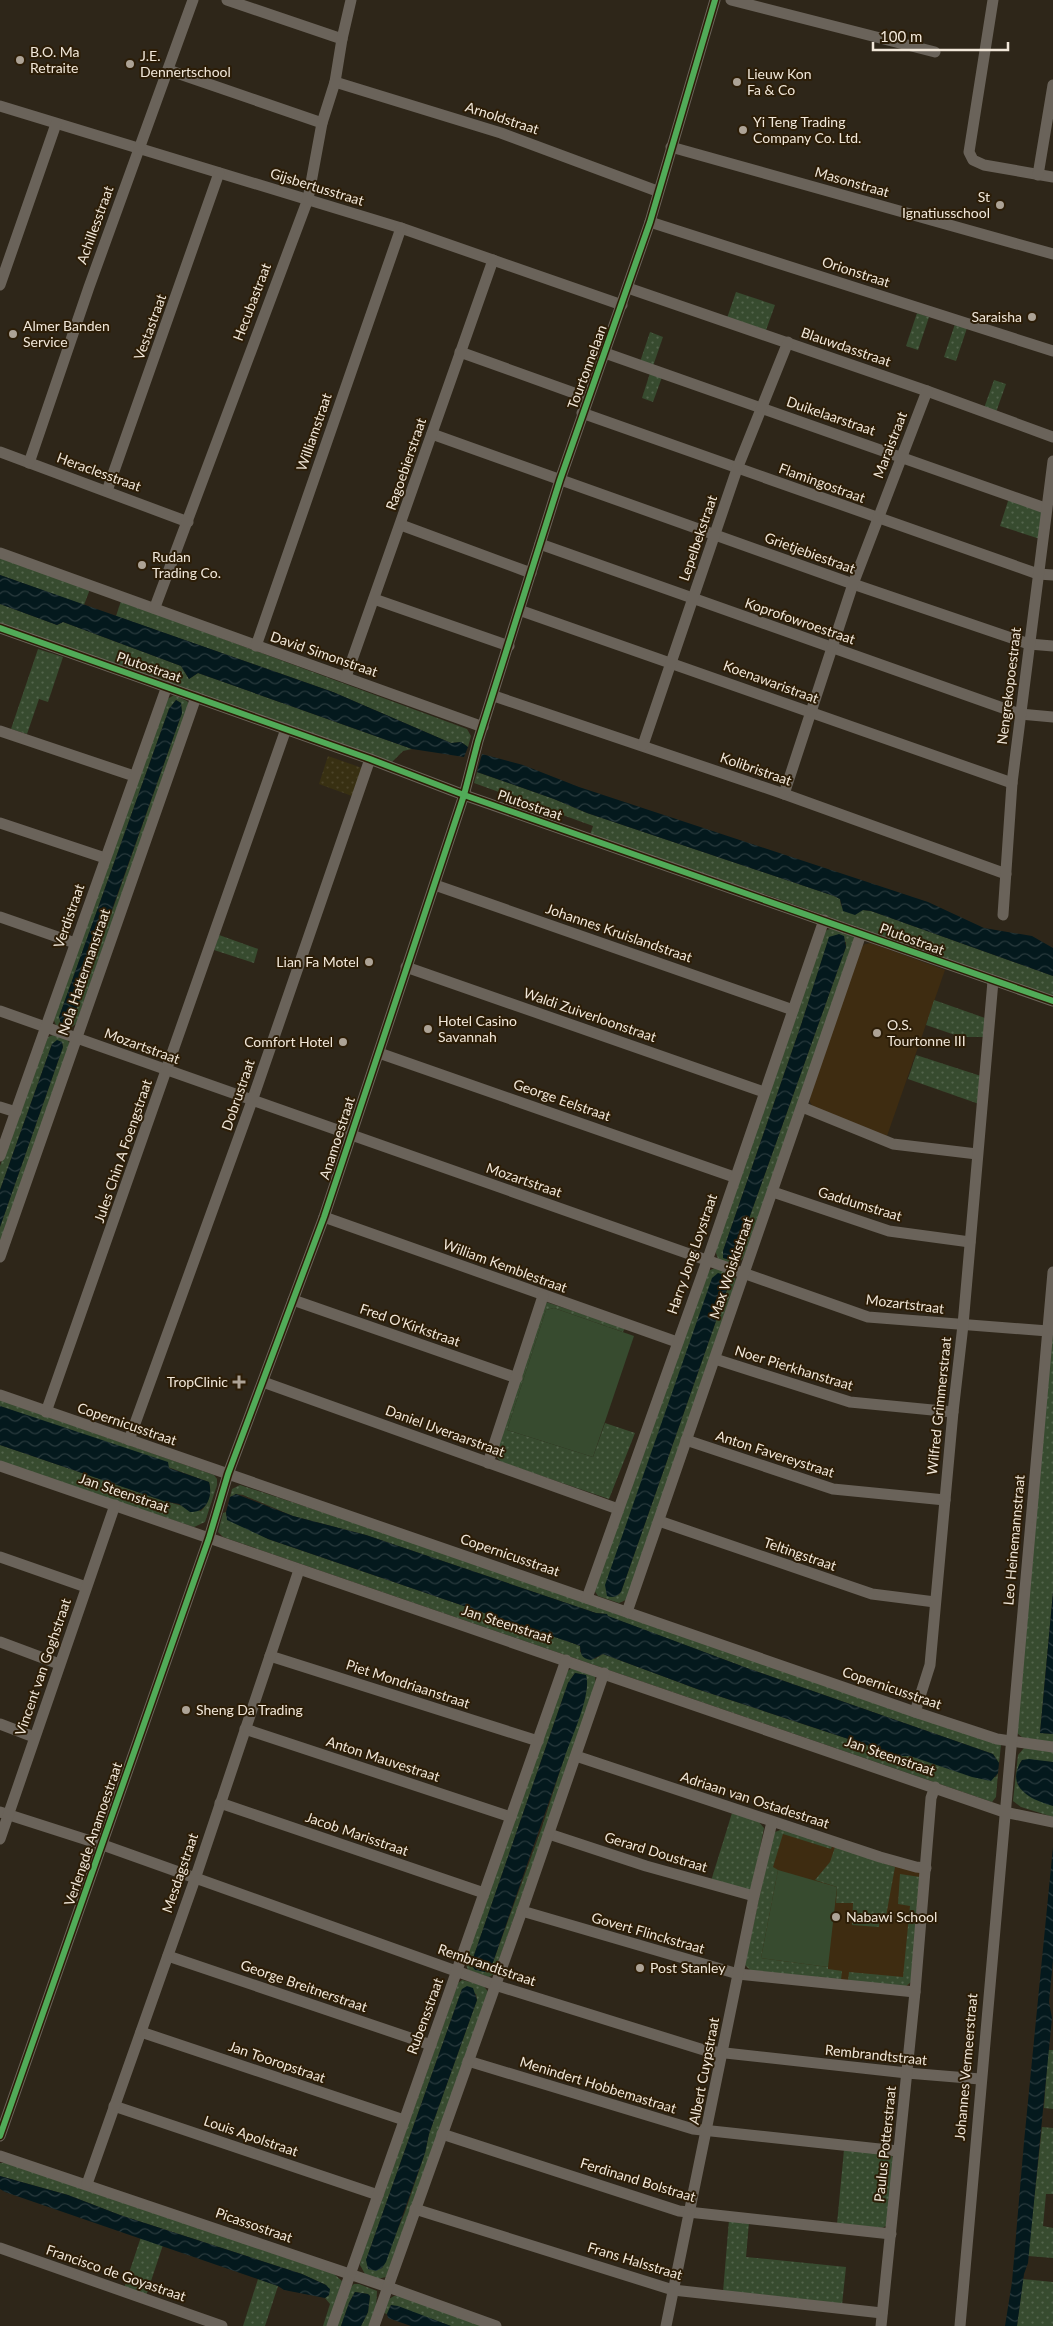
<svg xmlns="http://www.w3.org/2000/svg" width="1053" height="2326" font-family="Lato,sans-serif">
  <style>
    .built { fill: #3e2c11 }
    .grass { fill: url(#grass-dots); fill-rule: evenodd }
    .sand { fill: url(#sand-dots) }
    .garden { fill: #374b2f }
    .water { fill: url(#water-waves) }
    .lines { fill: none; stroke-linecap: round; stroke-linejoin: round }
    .minor { stroke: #6a635a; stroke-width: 11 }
    .cycleway-casing { stroke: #2c1d07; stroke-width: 9 }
    .cycleway { stroke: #51ab58; stroke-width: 6 }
    .poi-dot { fill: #ada396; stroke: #2c1d07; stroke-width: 2 }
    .labels { text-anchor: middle; stroke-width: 4; stroke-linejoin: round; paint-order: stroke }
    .poi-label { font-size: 14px; fill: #f1e7d9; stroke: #2c1d07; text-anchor: start }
    .street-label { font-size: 14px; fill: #f1e7d9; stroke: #2c1d07 }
  </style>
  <defs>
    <pattern id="grass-dots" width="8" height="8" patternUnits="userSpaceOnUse" patternTransform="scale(1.25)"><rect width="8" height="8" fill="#374b2f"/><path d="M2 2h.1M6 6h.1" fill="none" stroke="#54654d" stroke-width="1.8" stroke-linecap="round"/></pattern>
    <pattern id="sand-dots" width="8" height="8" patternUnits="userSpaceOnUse" patternTransform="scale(1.25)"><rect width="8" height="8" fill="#383012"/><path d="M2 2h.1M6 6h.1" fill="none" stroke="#4c4429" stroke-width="1.8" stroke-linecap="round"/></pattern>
    <pattern id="water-waves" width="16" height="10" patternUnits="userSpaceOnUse" patternTransform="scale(1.25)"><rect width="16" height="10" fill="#04191d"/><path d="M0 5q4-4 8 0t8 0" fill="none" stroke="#293a3d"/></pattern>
  </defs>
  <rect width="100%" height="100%" fill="#2e2619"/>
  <g class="built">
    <path d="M871,943L945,970L887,1136L813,1107L810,1102V1097L861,948L865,944Z"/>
    <path d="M779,1830L921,1871L909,1985L905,1987L747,1968Z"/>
  </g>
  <g class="grass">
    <path d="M736,292L775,305L765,333L726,321Z"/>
    <path d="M917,313L929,317L918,350L906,346Z"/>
    <path d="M955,324L967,328L956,361L944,357Z"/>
    <path d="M650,332L663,337L653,366L640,362Z"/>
    <path d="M650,373L662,377L653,402L642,398Z"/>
    <path d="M994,380L1006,384L995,415L983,411Z"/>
    <path d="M1009,498L1042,511L1040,539L1000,526Z"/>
    <path d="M0,558L90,589L84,605L0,575Z"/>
    <path d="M121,601L467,729L471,736L468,747L461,742L451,743L333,692L116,616Z"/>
    <path d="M0,604L57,625L63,622L181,666L189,679L198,673L412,749L403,751L391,763L0,624Z"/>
    <path d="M38,649L63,657L48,702L39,699L27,734L11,729Z"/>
    <path d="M174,695L187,701L189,704L76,1024L69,1029L56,1025L53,1018L166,700ZM176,700L181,703L182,713L99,948L69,1025L60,1020L59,1017L169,709Z"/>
    <path d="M477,772L554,799L587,813L834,896L840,899L841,906L858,911L863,910L871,911L1053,976V997L773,897L590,835L593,826L474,783Z"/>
    <path d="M832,928L854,936L855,940L744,1257C736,1268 729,1263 718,1259L715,1250L825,931ZM829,938L846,942V947L736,1255L730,1260L723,1258V1251L801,1025Z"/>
    <path d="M219,935L258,949L254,963L214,950Z"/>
    <path d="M934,1000L985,1018L983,1037H961L926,1025Z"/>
    <path d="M53,1035L67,1038L70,1045L0,1246V1227L63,1047L62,1042L52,1044L0,1190V1166L48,1037Z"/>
    <path d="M916,1055L981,1076L979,1104L908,1079Z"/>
    <path d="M715,1268L733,1273L736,1280L628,1599L619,1603L598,1596L594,1590L708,1271ZM729,1284L621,1592L618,1596L681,1370L699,1316Z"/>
    <path d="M546,1302L625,1328L623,1332L554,1308L546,1310L507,1430L593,1457L605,1423L635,1433L609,1499L501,1462L495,1455Z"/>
    <path d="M1053,1319V1592L1040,1733L1053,1734V1742L1023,1738L1017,1733Z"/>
    <path d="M0,1400L214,1475L217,1479V1485L205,1522L194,1527L0,1463V1445L164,1501L201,1511C209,1503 212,1493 209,1482L0,1406Z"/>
    <path d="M240,1485L446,1553L1001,1745L999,1763L993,1754L747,1668L607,1616L606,1614L596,1613L366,1535L293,1516L243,1495L236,1494L230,1497L232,1489Z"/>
    <path d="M226,1512V1516L268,1539L575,1644L580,1646V1652L595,1659L603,1654L697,1689L900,1756H909L996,1777L998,1773L996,1797L992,1802L223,1537L218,1532L223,1513Z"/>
    <path d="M572,1668L595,1676L596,1686L494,1974L489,1977L468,1970L465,1962L566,1672ZM575,1673L585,1675L587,1687L542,1827L492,1965L472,1961L568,1683Z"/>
    <path d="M1024,1748L1053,1751V1762L1022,1760C1017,1767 1017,1775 1017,1784L1053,1806V1817L1021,1807L1013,1801L1018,1755Z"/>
    <path d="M732,1813L759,1822L764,1828L752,1888L750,1890L711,1881Z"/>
    <path d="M783,1829L832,1846L831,1849L783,1834L773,1867L778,1870L761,1958L828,1967V1969L842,1971L841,1980L751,1971L745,1965L772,1836L775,1832Z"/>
    <path d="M835,1847L895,1867L886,1916L879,1921V1927L852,1925L853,1903H836L837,1887L815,1880L830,1862Z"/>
    <path d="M900,1874L920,1877L911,1982L905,1987L848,1981L849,1972L903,1977L910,1906L898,1904Z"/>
    <path d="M462,1980L483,1985L489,1993L386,2277L377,2279L365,2274L360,2265L361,2259L458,1983ZM462,1989L476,1994L477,2000L429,2134L425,2153L405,2212L382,2268L366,2260Z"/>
    <path d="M1048,2050H1053V2109L1044,2108Z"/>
    <path d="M1042,2127L1053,2128V2194H1046L1043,2226L1053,2228V2258L1028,2256Z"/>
    <path d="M844,2150L886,2153L892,2156L894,2161L886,2226L880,2229L837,2224Z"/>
    <path d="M0,2163H6L334,2274L342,2281L328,2326H323L330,2304L325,2298L329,2295L326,2285L302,2274L120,2215L68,2195L0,2176Z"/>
    <path d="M729,2220L749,2222L746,2257L846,2267L842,2305L723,2292Z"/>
    <path d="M141,2237L163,2245L146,2296L124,2288Z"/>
    <path d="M258,2279L278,2286L265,2326H243Z"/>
    <path d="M1023,2279L1053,2282V2326H1017Z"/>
    <path d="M354,2284H359L377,2291L376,2308L370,2326H361L368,2312L370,2296L368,2294L355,2292L349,2303L341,2326H337L349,2289Z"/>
    <path d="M394,2296H401L486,2326H451L391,2305L387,2314L384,2313L389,2299Z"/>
  </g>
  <path class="sand" d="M328,756L362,768L352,796L319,784Z"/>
  <g class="garden">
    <path d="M554,1308L634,1336L593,1457L507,1430L546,1310Z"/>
    <path d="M778,1870L837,1887L828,1967L761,1958Z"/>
  </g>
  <g class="water">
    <path d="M0,575L333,692L451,743L461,742L468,747L464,757L412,749L198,673L189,679L181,666L63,622L57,625L0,604Z"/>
    <path d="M176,700L181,703L182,713L72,1022L66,1026L61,1024L59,1017L169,709Z"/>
    <path d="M482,754L523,765L579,787L928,902L984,928L1032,936L1053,948V976L871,911L863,910L855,915L843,911L840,899L834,896L587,813L554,799L477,772Z"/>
    <path d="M839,934L844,936L846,947L736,1255L730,1260L723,1258V1251L801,1025L829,937Z"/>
    <path d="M57,1040L62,1042L63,1047L0,1227V1190L52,1044Z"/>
    <path d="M718,1273L725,1275L729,1284L621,1592C617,1597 613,1598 607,1596L605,1585L712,1278Z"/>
    <path d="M0,1406L168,1462L169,1468L209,1482C213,1496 207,1513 190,1512L179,1504L164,1501L0,1445Z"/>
    <path d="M236,1494L293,1516L366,1535L596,1613L607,1614L608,1616L747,1668L993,1754L999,1763L998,1773L991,1781L972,1777L910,1756H900L697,1689L603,1654L591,1660C581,1658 581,1655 580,1646L575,1644L268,1539L227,1520L226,1512L230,1497Z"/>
    <path d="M1053,1592V1734L1040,1733Z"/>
    <path d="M575,1673L586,1675C592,1695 571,1738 564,1759C540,1828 516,1896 492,1965L485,1972L475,1970L472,1966V1961L568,1683Z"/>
    <path d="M1029,1759L1053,1762V1806C1031,1800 1004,1787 1022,1760Z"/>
    <path d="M1053,1847V1960L1049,2002L1052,2018L1028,2263L1024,2274L1017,2326H1005L1012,2282L1024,2142Z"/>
    <path d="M467,1986L473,1988L477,2000L429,2134L425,2153L386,2262L382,2268L376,2271L368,2269L366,2260L462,1989Z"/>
    <path d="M0,2176L68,2195L120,2215L302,2274L326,2285L330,2289L329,2295L325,2298L284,2290L278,2286L5,2192L0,2189Z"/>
    <path d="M355,2292L368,2294L370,2296L368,2312L361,2326H341L349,2303Z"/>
    <path d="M391,2305L398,2306L451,2326H411L388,2318L387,2314Z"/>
  </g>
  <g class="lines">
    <g class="minor">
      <path d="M227,0L342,39"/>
      <path d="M731,0L935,52"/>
      <path d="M993,0L969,152L973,160L984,165L1053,177"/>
      <path d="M168,70L322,123"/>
      <path d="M335,82L501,133L657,191"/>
      <path d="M0,106L401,228L622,305"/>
      <path d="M671,147L1053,254"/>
      <path d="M1038,175L1053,85"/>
      <path d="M650,222L1053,351"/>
      <path d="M0,285L56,124"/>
      <path d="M628,288L927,391L1053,437"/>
      <path d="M460,352L588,398"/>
      <path d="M605,353L1045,508"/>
      <path d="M582,413L1038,574L1053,575"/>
      <path d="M432,434L853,584L1029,644L1053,646"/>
      <path d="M0,452L188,522"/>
      <path d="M29,463L89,287L193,0"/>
      <path d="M107,491L219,173"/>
      <path d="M401,525L531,573"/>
      <path d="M540,544L1020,714L1053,717"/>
      <path d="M0,553L483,727"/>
      <path d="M374,599L509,646"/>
      <path d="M155,607L308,199L322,123L335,82L342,39L351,0"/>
      <path d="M519,610L1012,783"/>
      <path d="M0,628L370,759L464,795L1053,1001"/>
      <path d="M256,646L401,228"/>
      <path d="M346,677L493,260"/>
      <path d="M494,696L784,794L1006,874"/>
      <path d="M0,731L134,776"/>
      <path d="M643,745L737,469L788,342"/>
      <path d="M784,794L853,584L927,391"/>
      <path d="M0,823L105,858"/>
      <path d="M435,885L793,1010"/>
      <path d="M1003,915L1012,783L1053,461"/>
      <path d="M0,917L75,943"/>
      <path d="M406,967L764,1092"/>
      <path d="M0,1011L868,1317L1048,1331"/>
      <path d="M379,1053L734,1177"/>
      <path d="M0,1107L16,1112"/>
      <path d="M802,1107L893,1144L977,1154"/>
      <path d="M0,1156L167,686"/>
      <path d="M773,1192L889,1231L970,1242"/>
      <path d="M324,1217L677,1342"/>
      <path d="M0,1257L196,697"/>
      <path d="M293,1300L517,1378"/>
      <path d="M715,1359L850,1402L953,1412"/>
      <path d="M263,1382L618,1509"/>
      <path d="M0,1395L915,1712L997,1739L1053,1747"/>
      <path d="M46,1412L286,729"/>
      <path d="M129,1440L252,1101L370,759"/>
      <path d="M686,1440L833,1489L945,1500"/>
      <path d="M488,1463L543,1296"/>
      <path d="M0,1466L1004,1812L1053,1822"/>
      <path d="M659,1521L872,1594L935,1602"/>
      <path d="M0,1557L86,1587"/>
      <path d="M587,1598L707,1261L824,920"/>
      <path d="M627,1612L861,934"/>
      <path d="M0,1642L59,1664"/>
      <path d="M270,1656L538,1741"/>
      <path d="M915,1712L930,1665L953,1412L963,1325L993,981"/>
      <path d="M0,1724L34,1737"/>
      <path d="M245,1729L511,1817"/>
      <path d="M576,1756L880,1857L916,1867L926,1868"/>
      <path d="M220,1803L484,1893"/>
      <path d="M0,1812L103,1845L495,1985L707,2051L907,2073L980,2079"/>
      <path d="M549,1834L646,1866L754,1896"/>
      <path d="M0,1839L115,1505"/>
      <path d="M522,1911L738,1974L915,1992"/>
      <path d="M168,1956L431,2045"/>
      <path d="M141,2032L404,2120"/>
      <path d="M468,2061L693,2129L898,2151"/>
      <path d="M114,2106L378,2195"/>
      <path d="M442,2134L679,2211L891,2234"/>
      <path d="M0,2136L209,1538L228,1474L324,1217L464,795L478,741L560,480L650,222L715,0"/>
      <path d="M0,2156L388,2287L496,2326"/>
      <path d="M87,2184L195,1879L299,1570"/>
      <path d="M415,2209L673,2290L882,2313"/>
      <path d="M0,2248L222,2326"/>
      <path d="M332,2326L566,1660"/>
      <path d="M374,2326L522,1911L604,1673"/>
      <path d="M666,2326L754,1896L772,1822"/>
      <path d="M881,2326L915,1992L931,1798L935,1787"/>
      <path d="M960,2326L1053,1272"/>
    </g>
    <g class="cycleway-casing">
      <g id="cycleway">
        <path d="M0,628L370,759L464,795L1053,1001"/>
        <path d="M0,2136L209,1538L228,1474L324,1217L464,795L478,741L560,480L650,222L715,0"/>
      </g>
    </g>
    <use href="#cycleway" class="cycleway"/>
  </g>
  <g class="poi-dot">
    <circle cx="20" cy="60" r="5"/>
    <circle cx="130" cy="64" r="5"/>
    <circle cx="737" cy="82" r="5"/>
    <circle cx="743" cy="130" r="5"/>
    <circle cx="1000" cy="205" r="5"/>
    <circle cx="1032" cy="317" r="5"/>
    <circle cx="13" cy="334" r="5"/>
    <circle cx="142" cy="565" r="5"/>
    <circle cx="369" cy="962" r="5"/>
    <circle cx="428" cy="1029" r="5"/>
    <circle cx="877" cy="1033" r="5"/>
    <circle cx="343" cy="1042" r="5"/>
    <path d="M236.5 1374.5h5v5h5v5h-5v5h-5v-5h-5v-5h5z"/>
    <circle cx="186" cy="1710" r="5"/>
    <circle cx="836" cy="1917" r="5"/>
    <circle cx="640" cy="1968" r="5"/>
  </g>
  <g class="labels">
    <g class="poi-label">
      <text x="30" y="57">B.O. Ma<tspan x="30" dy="16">Retraite</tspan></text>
      <text x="140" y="61">J.E.<tspan x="140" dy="16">Dennertschool</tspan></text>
      <text x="747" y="79">Lieuw Kon<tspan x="747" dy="16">Fa &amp; Co</tspan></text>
      <text x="753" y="127">Yi Teng Trading<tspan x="753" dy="16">Company Co. Ltd.</tspan></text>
      <text x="990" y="202" text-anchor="end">St<tspan x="990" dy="16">Ignatiusschool</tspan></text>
      <text x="1022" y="322" text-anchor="end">Saraisha</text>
      <text x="23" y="331">Almer Banden<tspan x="23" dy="16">Service</tspan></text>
      <text x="152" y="562">Rudan<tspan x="152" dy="16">Trading Co.</tspan></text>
      <text x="359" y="967" text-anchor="end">Lian Fa Motel</text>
      <text x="438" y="1026">Hotel Casino<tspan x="438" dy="16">Savannah</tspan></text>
      <text x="887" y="1030">O.S.<tspan x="887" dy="16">Tourtonne III</tspan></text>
      <text x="333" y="1047" text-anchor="end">Comfort Hotel</text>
      <text x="228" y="1387" text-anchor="end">TropClinic</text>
      <text x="196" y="1715">Sheng Da Trading</text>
      <text x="846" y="1922">Nabawi School</text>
      <text x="650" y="1973">Post Stanley</text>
    </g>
    <g class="street-label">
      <text transform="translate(502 118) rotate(18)" y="5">Arnoldstraat</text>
      <text transform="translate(852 182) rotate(16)" y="5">Masonstraat</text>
      <text transform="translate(317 187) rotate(17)" y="5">Gijsbertusstraat</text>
      <text transform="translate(95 225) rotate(-70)" y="5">Achillesstraat</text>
      <text transform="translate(856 272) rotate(18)" y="5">Orionstraat</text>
      <text transform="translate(252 302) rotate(-69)" y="5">Hecubastraat</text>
      <text transform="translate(150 327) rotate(-70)" y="5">Vestastraat</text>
      <text transform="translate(846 347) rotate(19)" y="5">Blauwdasstraat</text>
      <text transform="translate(587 367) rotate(-70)" y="5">Tourtonnelaan</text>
      <text transform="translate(831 416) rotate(19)" y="5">Duikelaarstraat</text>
      <text transform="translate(314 432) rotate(-71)" y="5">Williamstraat</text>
      <text transform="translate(890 445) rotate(-69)" y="5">Maraistraat</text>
      <text transform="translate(406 464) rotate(-71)" y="5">Ragoebierstraat</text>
      <text transform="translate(99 472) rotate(20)" y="5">Heraclesstraat</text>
      <text transform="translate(822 483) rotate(20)" y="5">Flamingostraat</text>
      <text transform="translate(698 538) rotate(-71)" y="5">Lepelbekstraat</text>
      <text transform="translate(810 553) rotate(20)" y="5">Grietjebiestraat</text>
      <text transform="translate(800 621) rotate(19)" y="5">Koprofowroestraat</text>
      <text transform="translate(324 654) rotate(19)" y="5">David Simonstraat</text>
      <text transform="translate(149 667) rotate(19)" y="5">Plutostraat</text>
      <text transform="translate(771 682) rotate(20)" y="5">Koenawaristraat</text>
      <text transform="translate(1009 686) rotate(-83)" y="5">Nengrekopoestraat</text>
      <text transform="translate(756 769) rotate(19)" y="5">Kolibristraat</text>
      <text transform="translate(530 805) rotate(19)" y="5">Plutostraat</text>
      <text transform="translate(69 916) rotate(-71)" y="5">Verdistraat</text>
      <text transform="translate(619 933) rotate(19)" y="5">Johannes Kruislandstraat</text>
      <text transform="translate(912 939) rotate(20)" y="5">Plutostraat</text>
      <text transform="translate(84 972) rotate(-71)" y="5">Nola Hattermanstraat</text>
      <text transform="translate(590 1015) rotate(19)" y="5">Waldi Zuiverloonstraat</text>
      <text transform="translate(142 1046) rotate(20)" y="5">Mozartstraat</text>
      <text transform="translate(238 1095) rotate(-71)" y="5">Dobrustraat</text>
      <text transform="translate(562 1100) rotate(19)" y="5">George Eelstraat</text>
      <text transform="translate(337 1138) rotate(-72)" y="5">Anamoestraat</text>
      <text transform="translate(123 1151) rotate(-71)" y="5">Jules Chin A Foengstraat</text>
      <text transform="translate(524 1180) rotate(19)" y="5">Mozartstraat</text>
      <text transform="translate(860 1204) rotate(17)" y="5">Gaddumstraat</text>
      <text transform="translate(692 1254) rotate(-71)" y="5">Harry Jong Loystraat</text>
      <text transform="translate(505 1266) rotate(20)" y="5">William Kemblestraat</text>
      <text transform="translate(731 1268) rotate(-71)" y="5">Max Woiskistraat</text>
      <text transform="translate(905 1304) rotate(7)" y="5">Mozartstraat</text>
      <text transform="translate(410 1325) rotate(19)" y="5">Fred O'Kirkstraat</text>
      <text transform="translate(794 1368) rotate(17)" y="5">Noer Pierkhanstraat</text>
      <text transform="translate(939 1406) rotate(-84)" y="5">Wilfred Grimmerstraat</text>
      <text transform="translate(127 1424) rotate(19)" y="5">Copernicusstraat</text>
      <text transform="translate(445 1431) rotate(20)" y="5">Daniel IJveraarstraat</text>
      <text transform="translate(775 1454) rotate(18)" y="5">Anton Favereystraat</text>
      <text transform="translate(124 1493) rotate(19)" y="5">Jan Steenstraat</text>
      <text transform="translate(1014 1540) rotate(-85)" y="5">Leo Heinemannstraat</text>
      <text transform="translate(800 1554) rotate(19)" y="5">Teltingstraat</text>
      <text transform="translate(510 1555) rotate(19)" y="5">Copernicusstraat</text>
      <text transform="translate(507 1624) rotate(18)" y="5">Jan Steenstraat</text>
      <text transform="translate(43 1667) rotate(-71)" y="5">Vincent van Goghstraat</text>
      <text transform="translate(408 1684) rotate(18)" y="5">Piet Mondriaanstraat</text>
      <text transform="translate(892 1688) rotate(19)" y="5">Copernicusstraat</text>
      <text transform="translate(890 1756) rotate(19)" y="5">Jan Steenstraat</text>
      <text transform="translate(383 1759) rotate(18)" y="5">Anton Mauvestraat</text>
      <text transform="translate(755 1800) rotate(18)" y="5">Adriaan van Ostadestraat</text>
      <text transform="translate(93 1834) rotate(-71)" y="5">Verlengde Anamoestraat</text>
      <text transform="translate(357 1834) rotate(19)" y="5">Jacob Marisstraat</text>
      <text transform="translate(656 1852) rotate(17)" y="5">Gerard Doustraat</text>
      <text transform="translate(180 1873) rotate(-71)" y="5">Mesdagstraat</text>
      <text transform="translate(648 1933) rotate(16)" y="5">Govert Flinckstraat</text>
      <text transform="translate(487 1965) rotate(19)" y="5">Rembrandtstraat</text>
      <text transform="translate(304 1986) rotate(19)" y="5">George Breitnerstraat</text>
      <text transform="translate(425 2016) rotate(-70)" y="5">Rubensstraat</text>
      <text transform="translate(876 2055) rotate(6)" y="5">Rembrandtstraat</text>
      <text transform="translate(277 2062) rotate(19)" y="5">Jan Tooropstraat</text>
      <text transform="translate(966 2067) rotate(-85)" y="5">Johannes Vermeerstraat</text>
      <text transform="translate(704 2071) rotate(-79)" y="5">Albert Cuypstraat</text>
      <text transform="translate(598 2085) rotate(17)" y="5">Menindert Hobbemastraat</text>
      <text transform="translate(251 2136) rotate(19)" y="5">Louis Apolstraat</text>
      <text transform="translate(885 2144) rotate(-84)" y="5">Paulus Potterstraat</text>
      <text transform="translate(638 2180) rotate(17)" y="5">Ferdinand Bolstraat</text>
      <text transform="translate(254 2225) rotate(19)" y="5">Picassostraat</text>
      <text transform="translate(635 2261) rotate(17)" y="5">Frans Halsstraat</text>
      <text transform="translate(116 2273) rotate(19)" y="5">Francisco de Goyastraat</text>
    </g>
  </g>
  <path d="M873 42v8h135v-8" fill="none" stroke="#f1e7d9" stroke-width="2.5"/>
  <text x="880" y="42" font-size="15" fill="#f1e7d9" stroke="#2c1d07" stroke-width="4" paint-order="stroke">100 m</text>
</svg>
